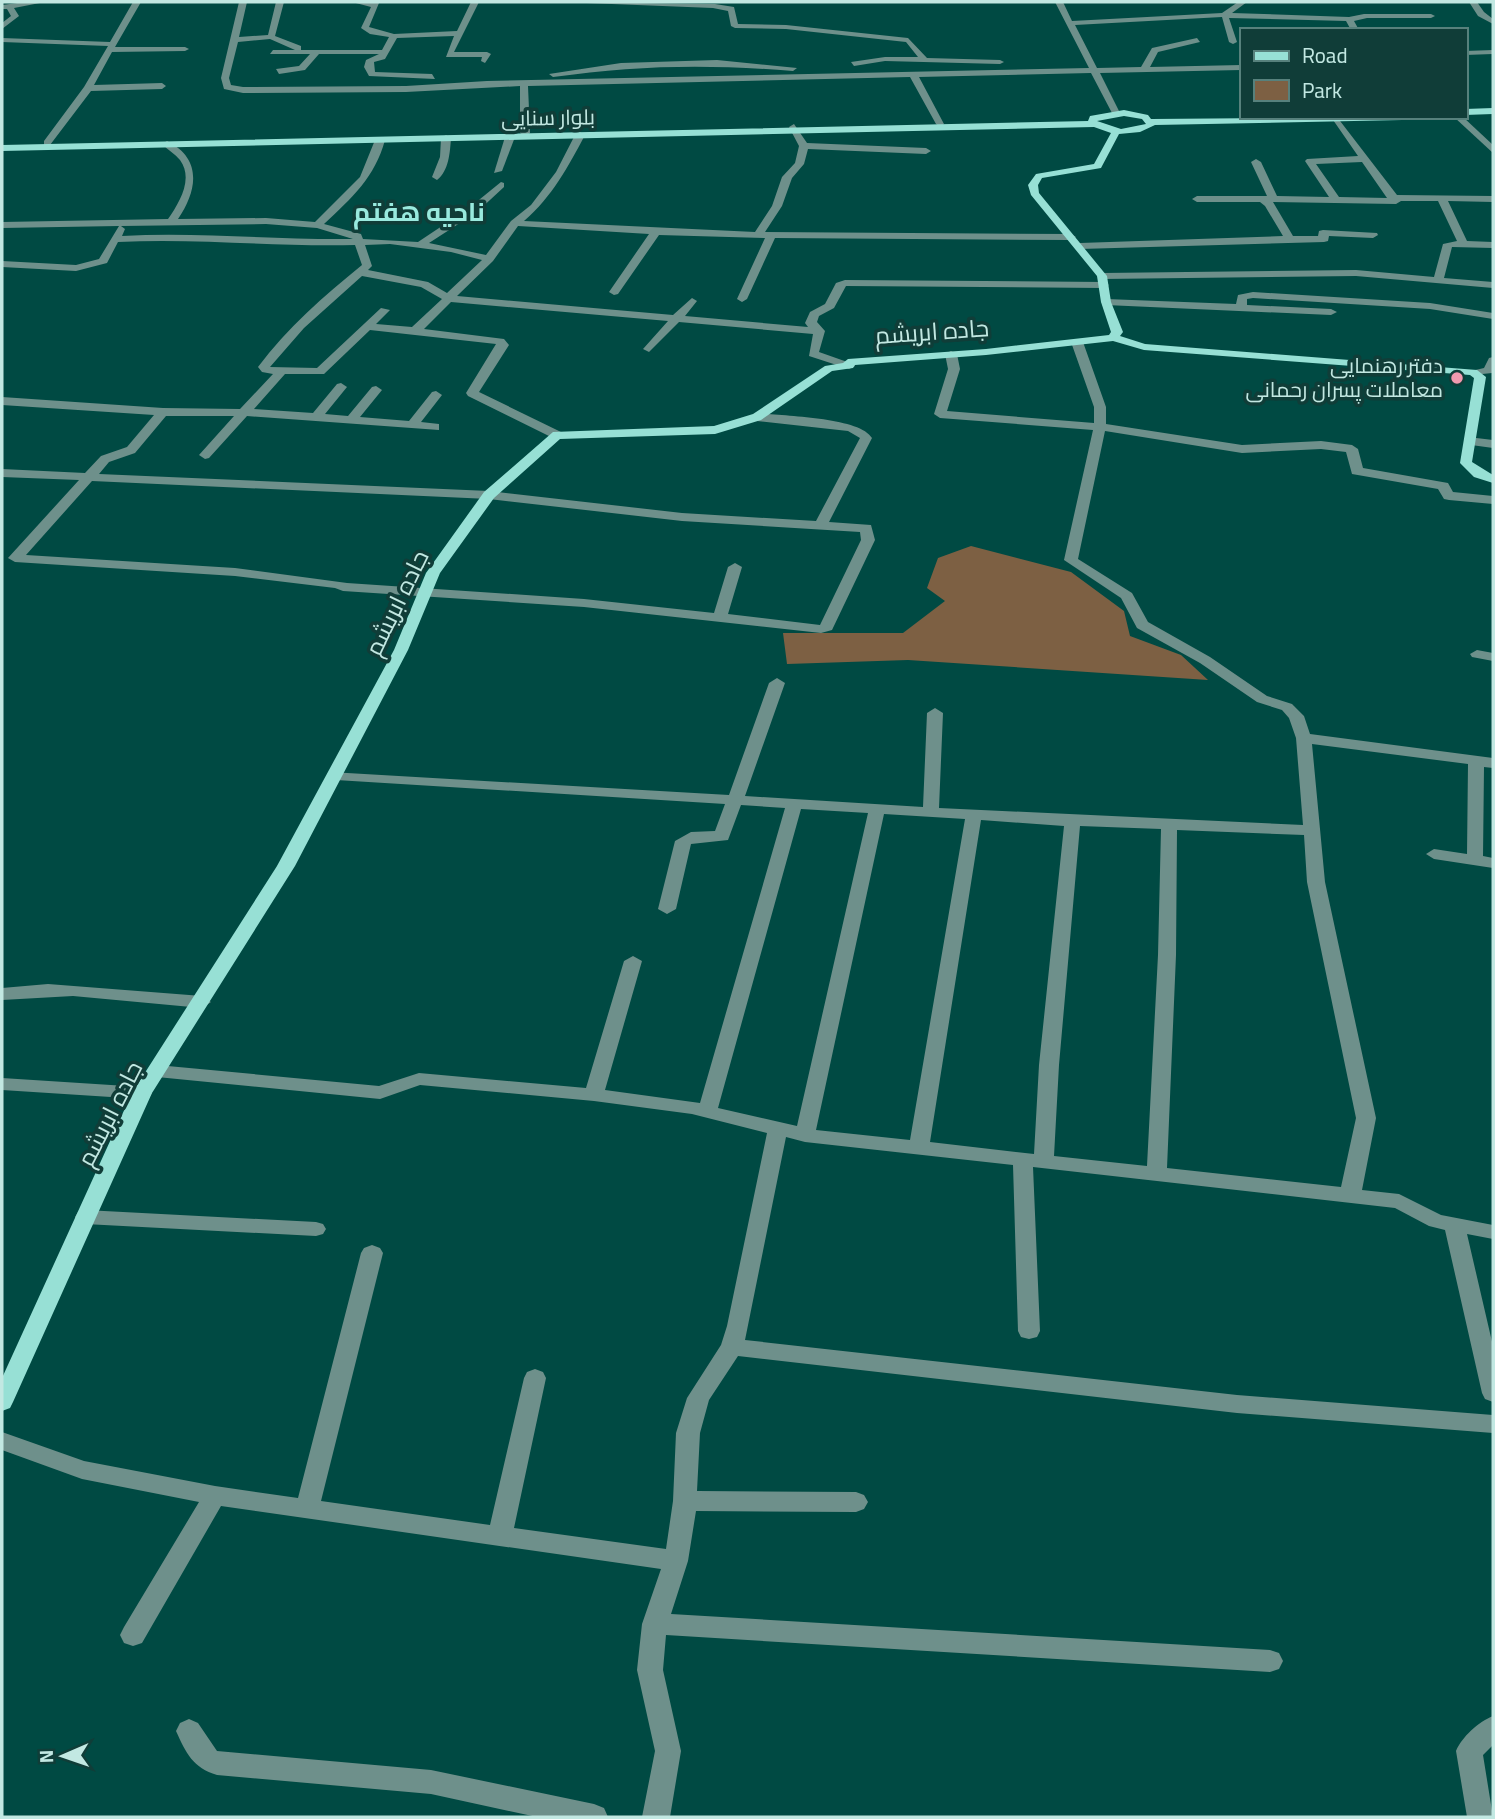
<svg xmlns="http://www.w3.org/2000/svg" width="1495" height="1819" font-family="Georgia,Cairo,serif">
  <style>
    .green { fill: #7d6043 }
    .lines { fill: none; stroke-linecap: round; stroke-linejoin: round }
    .minor { fill: #6e908b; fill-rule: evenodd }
    .major { fill: #97e0d5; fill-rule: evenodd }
    .poi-dot { fill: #f29aaf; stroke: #103d38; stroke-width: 2.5 }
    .labels { text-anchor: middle; stroke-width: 7; stroke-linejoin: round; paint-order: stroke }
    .far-street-label { font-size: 21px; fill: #c2e8e2; stroke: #103d38 }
    .far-poi-label { font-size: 21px; fill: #c2e8e2; stroke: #103d38; text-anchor: end }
    .street-label { font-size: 24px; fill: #c2e8e2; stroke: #103d38 }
    .far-district-label { font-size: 26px; font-weight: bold; fill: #99eade; stroke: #103d38 }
  </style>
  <rect width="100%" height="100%" fill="#004a43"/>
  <path class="green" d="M971,546L1071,572L1124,611L1130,636L1181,655L1208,680L908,660L787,664L783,633H903L945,601L927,588L938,558Z"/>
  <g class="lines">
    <g class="minor">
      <path d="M25,2H45L14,8L19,16L2,29V23L11,16L7,9H2V5Z"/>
      <path d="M133,2H141L115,47H185L189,49L185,51L112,52L94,85L162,83L166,86L162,89L91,91L50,145H44V141L84,87L108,46L2,42V38L110,42Z"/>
      <path d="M239,2H247L239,37L268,35L276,2H284L275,36L301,46V50H382L389,37L370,34L361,28L371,7L352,2L379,3L369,27L394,34L457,31L471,2H479L454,52H487L491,54L485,63L481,61L482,57H446L454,36L397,38L385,59L374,62L375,72L432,74L435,79L369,76L364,67L366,60L379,54H319L305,70L279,74L276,69L299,66L310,54H270L273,50H295L270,39L238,42L229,78L231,85L243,87L406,86L487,81L1089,68L1055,2H1063L1072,21L1222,13L1238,2H1247L1232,13L1349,17L1364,14H1431L1435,16L1431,18H1367L1354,21L1359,30H1351L1346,21L1229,18L1237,42L1233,44L1229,42L1222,17L1075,25L1097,68L1141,67L1152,48L1197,38L1200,42L1158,52L1150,67L1241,65V70L1100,73L1120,113L1116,116L1112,113L1091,73L919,77L944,124L940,127L936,124L910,77L528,86L530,133L525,136L520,133V86L406,92L243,93L224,89L221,78Z"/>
      <path d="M561,2L715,4L734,7L738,24L786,25L908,38L927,58L1000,60L1004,62L1000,64L885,61L854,66L851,62L885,57H918L906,42L786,29L735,28L731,26L728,11L713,8Z"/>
      <path d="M1469,2H1477L1484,12L1493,19V24L1478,16Z"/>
      <path d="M1493,50V54L1465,55V51Z"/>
      <path d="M717,60L797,68L793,71C708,64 638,65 553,77L549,74L621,63Z"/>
      <path d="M1331,117H1337L1397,195L1493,196V202L1448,201L1467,241L1493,242V248L1452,247L1444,278L1493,282V288L1356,276L1102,279L1097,276L1102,273L1356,270L1434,277L1443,244L1457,241L1438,201H1401L1396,204L1273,202L1293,236H1318L1319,231L1323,230L1377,233L1378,235L1373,238L1329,236L1328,241L1324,242L1080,249L1075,246L1080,243L1283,236L1265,206L1260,202H1197L1192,199L1197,196H1267L1251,162L1256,159L1261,162L1277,196L1329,197L1305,161L1307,159L1358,156ZM1362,162L1387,198L1339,197L1316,164Z"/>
      <path d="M1454,117H1463L1493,145V153Z"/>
      <path d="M794,124L807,143L926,148L931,151L926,154L808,149L804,164L792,178L782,206L765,232L1071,234L1076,237L1071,240L775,238L747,299L742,302L737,299L765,238L659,235L618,294L614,295L609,292L649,234L518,226L493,261L457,296L673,315L692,298L697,301L685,316L808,327L805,323L810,312L825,304L836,283L845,280L1104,282L1109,285L1104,288L846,286L834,308L819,316L817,322L825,331L819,352L853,364L855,366L849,369L809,356L813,334L679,322L649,352L643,349L668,321L451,302L424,329L504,339L509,345L479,392L561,432V438H553L468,396L466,393L496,344L370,330L324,374H285L254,409L313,413L337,384L341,383L347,387L325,414L348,416L372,387L376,386L382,390L360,417L409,421L432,392L436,391L442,395L421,422L439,424V430L247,416L209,458L205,459L199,455L234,416H166L135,453L109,462L99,474L489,491L682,513L816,521L860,438L848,431L757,421L751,417L757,413C782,416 860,417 872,438L829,522L871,525L875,540L832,630L821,633L584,607L343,591L335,588L235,576L15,562L8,558L79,480L2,477V469L85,473L101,456L127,447L154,415L2,405V397L163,408L240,409L273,374L262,372L258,367C287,328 324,296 362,265L355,245C276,247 197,238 118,242L107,263L76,271L2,267V261L76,265L99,259L119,226L2,228V222L168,219C179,203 194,179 180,160C175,154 168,150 162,144L167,141C203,159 197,191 178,219L266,218L315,222L360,177L375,140L380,137L385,140C375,177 352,198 324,224L361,234L363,239L418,242L469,208L501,182L504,183V187L477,212L429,243L486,255L511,221L531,205L556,172L575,135L580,132L585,135C568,167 552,197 524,221L755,232L772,206L782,177L795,163L799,146L789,127ZM266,224L317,228L353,239C276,240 199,232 122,236L125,229L121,226ZM390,244L451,252L482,260L447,293L428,282L368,270L372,266L365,245ZM362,276L421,287L442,299L412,327L376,324L390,310L381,308L317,368L270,367L304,328ZM92,481L489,499L682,521L860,532L861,540L820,625L728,614L742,567L735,563L728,567L714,613L584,599L347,583L235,568L26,555Z"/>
      <path d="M510,134L515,137L502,171L494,173L505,137Z"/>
      <path d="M446,135L451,138C450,152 449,171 437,180L432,177L440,157L441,138Z"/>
      <path d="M1253,292L1430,303L1493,313V319L1430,309L1253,298L1247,299V305L1331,309L1337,312L1331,315L1106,305L1101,302L1106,299L1236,304L1238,295Z"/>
      <path d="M1077,339L1083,342L1106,407V424L1242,445L1321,441L1352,445L1358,449L1363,468L1448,483L1453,492L1493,496V504L1449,500L1444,499L1438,489L1352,474L1346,452L1321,449L1242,453L1105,431L1078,559L1132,593L1148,622L1210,657L1267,696L1292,704L1304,716L1310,734L1493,758V768L1484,767L1483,856L1493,858V868L1434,859L1426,854L1434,849L1467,854L1468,764L1312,744L1325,882L1376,1118L1362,1190L1399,1194L1441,1215L1493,1225V1239L1467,1234L1493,1346V1402L1485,1399L1482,1393L1445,1230L1429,1226L1395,1208L1033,1167L1040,1331L1037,1337L1029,1339L1021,1337L1018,1331L1013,1165L805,1142L786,1137L745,1340L1237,1395L1493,1415V1433L1237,1413L738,1356L709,1400L700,1433L697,1491L856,1492L864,1495L868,1502L864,1509L856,1512L696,1511L688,1561L671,1614L1270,1650L1279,1653L1283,1661L1279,1669L1270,1672L666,1635L663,1670L681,1751L670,1817H642L655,1751L637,1670L642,1624L661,1569L221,1506L142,1643L133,1646L124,1643L120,1635L124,1627L199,1502L82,1479L2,1450V1432L84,1461L215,1486L298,1498L361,1253L364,1248L372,1245L380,1248L383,1253L321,1501L490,1525L524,1378L527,1372L535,1369L543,1372L546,1378L514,1528L666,1549L673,1501L676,1433L687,1398L721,1345L727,1326L767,1133L692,1114L594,1101L420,1085L380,1099L157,1077L147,1071L157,1065L379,1086L419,1073L586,1088L624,961L633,956L642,961L605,1090L700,1103L785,808L741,805L728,840L691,844L676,909L667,914L658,909L675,841L691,832L715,831L725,804L336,780L328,775L330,772L729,795L769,683L777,678L785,683L745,796L923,807L927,713L935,708L943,713L939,808L1303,825L1296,738L1289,718L1282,710L1257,702L1200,663L1137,628L1121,598L1064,560L1093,430L940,418L934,414L948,369L945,354L951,351L957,354L960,369L947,411L1094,423V407L1071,342ZM801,809L868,813L797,1126L718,1108ZM884,814L965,819L910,1140L816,1130ZM981,820L1064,826L1039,1065L1034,1154L930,1142ZM1080,826L1161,829L1158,955L1147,1166L1054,1156L1059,1065ZM1177,830L1304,835L1307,882L1356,1118L1341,1187L1167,1168L1176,955Z"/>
      <path d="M1493,357L1492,373L1473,375L1467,372L1484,368L1489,358Z"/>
      <path d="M1468,437L1493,440V448L1464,444V438Z"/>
      <path d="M1477,650L1493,653V661L1472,657L1470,654Z"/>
      <path d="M48,984L202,996L211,1002L202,1008L73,996L2,1000V988Z"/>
      <path d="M2,1078L142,1087L149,1088L152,1093L149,1098L142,1099L2,1090Z"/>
      <path d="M85,1210L316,1222L323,1224L326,1229L323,1234L316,1236L85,1224L78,1222L75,1217L78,1212Z"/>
      <path d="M1493,1716V1745L1483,1755L1493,1817H1467L1456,1751C1462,1737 1478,1722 1493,1716Z"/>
      <path d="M189,1719L198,1723L217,1751L431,1770L594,1804L604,1808L608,1817H537L431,1794L217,1775C193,1768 186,1753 176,1731L180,1723Z"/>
    </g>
    <g class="major">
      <path d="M1493,108V114L1465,115V109Z"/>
      <path d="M1124,110L1148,115L1151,119L1406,117L1402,120L1155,125L1140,132L1119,134L1101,168L1042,178L1038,185L1039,193L1107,276L1111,302L1123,332L1120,336L1145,344L1477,370L1486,377L1472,462L1493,475V483L1474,477L1460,463L1474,378L1470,375L1144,350L1113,341L986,355L855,365L853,368L832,371L761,420L715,434L560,439L494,498L440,573L408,650L295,866L152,1093L13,1402L10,1408L2,1411V1378L132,1093L277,866L394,650L426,573L484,492L553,432L714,426L753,414L825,366L843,363L848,359L986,349L1109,335L1111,332L1101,302L1097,276L1031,195L1028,185L1036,174L1094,164L1111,133L1094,127L2,151V145L1088,121L1090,116ZM1124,116L1142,119L1146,124L1121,129L1097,121Z"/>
    </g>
  </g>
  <circle class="poi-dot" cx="1457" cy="378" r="7"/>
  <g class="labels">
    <g class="far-street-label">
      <text transform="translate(548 118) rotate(-1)" y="7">بلوار سنایی</text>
    </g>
    <g class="far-poi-label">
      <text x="1443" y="373">دفتر رهنمایی<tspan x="1443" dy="24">معاملات پسران رحمانی</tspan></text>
    </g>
    <g class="street-label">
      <text transform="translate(932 332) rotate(-4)" y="8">جاده ابریشم</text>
      <text transform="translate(397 603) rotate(-64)" y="8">جاده ابریشم</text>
      <text transform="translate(110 1114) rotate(-63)" y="8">جاده ابریشم</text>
    </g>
    <g class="far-district-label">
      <text x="419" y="221">ناحیه هفتم</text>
    </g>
  </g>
  <rect width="1495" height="1819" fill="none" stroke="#c2e8e2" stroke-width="7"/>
  <rect x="1240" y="28" width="228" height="91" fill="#103d38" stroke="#57817c" stroke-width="2"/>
  <rect x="1254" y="51" width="35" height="10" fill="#97e0d5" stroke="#57817c" stroke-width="2"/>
  <text x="1302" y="63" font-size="21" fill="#c2e8e2">Road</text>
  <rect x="1254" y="80" width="35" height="21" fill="#7d6043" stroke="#57817c" stroke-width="2"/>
  <text x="1302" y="98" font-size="21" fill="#c2e8e2">Park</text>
  <g transform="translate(63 1756) rotate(268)" stroke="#103d38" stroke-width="5" paint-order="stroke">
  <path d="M0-5L12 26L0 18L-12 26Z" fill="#c2e8e2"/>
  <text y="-10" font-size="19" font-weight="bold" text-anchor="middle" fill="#c2e8e2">N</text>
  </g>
</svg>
